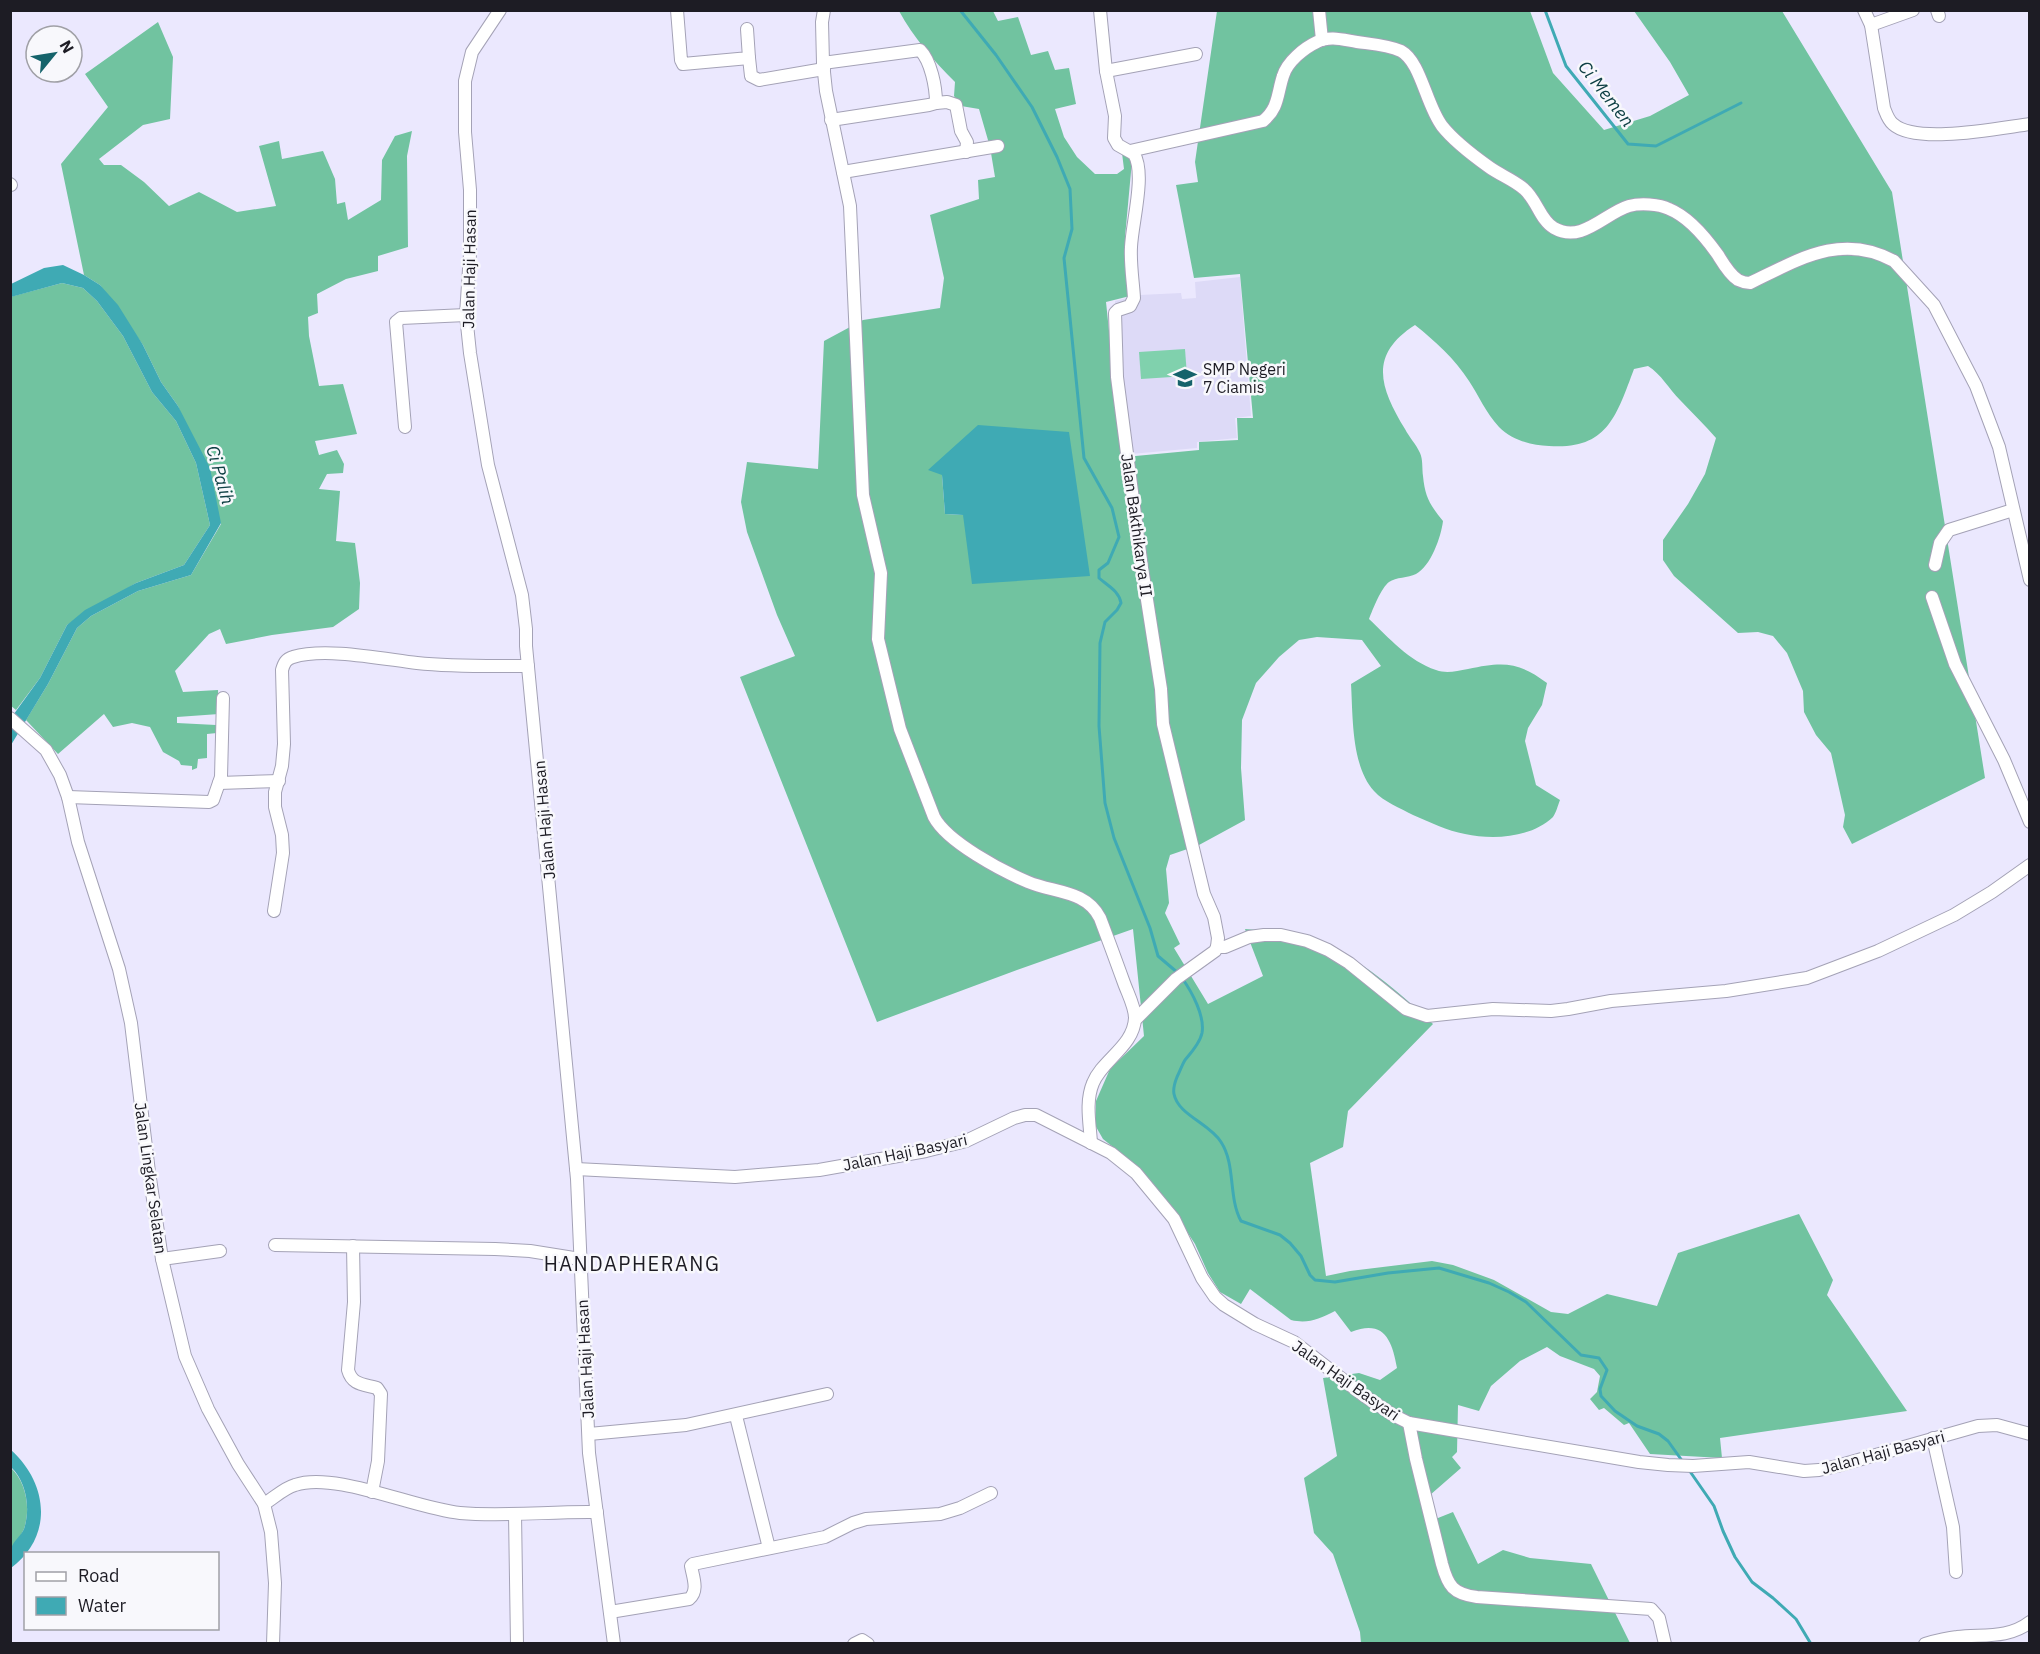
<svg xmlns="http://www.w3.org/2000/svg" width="2040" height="1654" font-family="'IBM Plex Sans',sans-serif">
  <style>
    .built { fill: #dddaf7 }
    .green { fill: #80d1ad }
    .forest { fill: #71c3a0; fill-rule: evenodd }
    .water { fill: #3faab4 }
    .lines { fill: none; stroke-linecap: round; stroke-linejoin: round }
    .stream { stroke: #3faab4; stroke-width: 3 }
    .minor-casing { stroke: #a4a2b6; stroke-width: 14 }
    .minor { stroke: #fff; stroke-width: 12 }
    .labels { text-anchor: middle; stroke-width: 5; stroke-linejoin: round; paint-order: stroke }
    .street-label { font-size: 16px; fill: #1d1c24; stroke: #f8f8fc }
    .poi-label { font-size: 16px; fill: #1d1c24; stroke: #f8f8fc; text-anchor: start }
    .water-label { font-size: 18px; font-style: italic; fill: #104145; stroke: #f8f8fc }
    .quarter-label { font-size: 20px; letter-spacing: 1.5px; fill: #1d1c24; stroke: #f8f8fc }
  </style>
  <rect width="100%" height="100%" fill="#ebe8fe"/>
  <path class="built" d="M1240,277L1251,416L1235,418L1237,438L1197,442V448L1131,454L1116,318L1115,301L1140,295L1181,293L1182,299L1196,298L1195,282Z"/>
  <path class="green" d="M1185,349L1187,376L1141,379L1139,352Z"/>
  <g class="forest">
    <path d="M899,11H993L998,21L1018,17L1031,55L1048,51L1055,70L1069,68L1076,104L1055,109L1064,137L1077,157L1095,174H1117L1124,169L1122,153L1132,161L1125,237L1130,296L1106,302L1118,417L1125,457L1199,450V442L1238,440L1237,418H1253L1240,274L1194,278L1176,185L1198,182L1195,162L1217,11H1530L1553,73L1604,130L1650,116L1689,95L1670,62L1634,11H1782L1892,192L1985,778L1852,844L1843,827L1845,815L1831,753L1816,735L1804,712L1803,691L1787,653L1773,636L1758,632L1738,633L1674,576L1663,560V540L1688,504L1705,474L1716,438C1705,425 1692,413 1680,400C1669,389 1661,374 1648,366L1634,369C1616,417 1607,450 1549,446C1530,445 1512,440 1499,427C1486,413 1479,396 1469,381C1455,359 1435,341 1415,325C1368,355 1380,388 1405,429C1409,437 1416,444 1420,453C1423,459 1422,469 1423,476C1425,497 1430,505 1443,521C1441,537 1431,566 1416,574C1408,578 1396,577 1389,582C1381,588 1373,609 1369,619C1389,638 1409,661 1436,670C1447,674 1456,671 1468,669C1502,662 1518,661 1547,683L1542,705L1528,728L1525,741L1536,785L1560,800C1558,805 1556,813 1553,817C1531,838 1493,840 1465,834C1447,831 1430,822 1413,815C1400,808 1384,802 1374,791C1351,766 1353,715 1351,684L1381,666L1362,640L1317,637L1299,640L1279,657L1256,683L1242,720L1241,768L1245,820L1199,845L1170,855L1166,869L1169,903L1165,913L1180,944L1174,948L1208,1004L1263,976L1245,929C1265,931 1289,931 1309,937C1351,951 1401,993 1433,1024L1348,1111L1343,1147L1310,1163L1326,1276L1350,1271L1432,1261L1453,1265L1494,1280L1551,1312L1568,1314L1607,1294L1657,1306L1678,1253L1799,1214L1833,1280L1827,1295L1907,1411L1720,1438L1722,1458L1650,1454L1629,1423L1624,1425L1604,1408L1599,1410L1590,1399L1597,1392L1600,1376L1594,1369L1560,1356L1547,1347L1520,1361L1491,1386L1479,1411L1458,1405L1457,1452L1452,1457L1461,1468L1422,1502L1428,1522L1453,1512L1478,1564L1503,1550L1530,1558L1591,1564L1630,1643H1361L1360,1632L1333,1554L1314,1533L1304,1478L1337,1456L1323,1378L1359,1373L1380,1380L1397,1368C1392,1340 1384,1319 1351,1332L1335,1311C1319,1319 1308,1324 1291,1320L1250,1289L1241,1304L1220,1292L1208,1273L1195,1244L1169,1204L1133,1163L1103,1139L1095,1125L1096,1101L1110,1069L1144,1036L1133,929L1017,970L877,1022L740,677L795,656L777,615L747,532L741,502L747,462L818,469L824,341L863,320L940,308L944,278L930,215L979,199L978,180L995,177L990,147L979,109L961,106L954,96L955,82C933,60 914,38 899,11ZM942,475L1090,576L963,515L945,514Z"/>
    <path d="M158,22L173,57L170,119L143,125L99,159L104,165H121L144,182L169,206L199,192L237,212L276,206L259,146L279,141L282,159L323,151L335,179L337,204L345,202L348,220L381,200L382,160L395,136L412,131L407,156L408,247L378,256V271L346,279L317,294L318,313L308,317L309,336L319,386L343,384L357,434L315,441L319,455L337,450L344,464L343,473L327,474L319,489L340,491L336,541L355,543L360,583L359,609L333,627L272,635L226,644L220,629L209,634L175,671L183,692L218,690L219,714L177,717V723L216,725L217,733L207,734V758L198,759L197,768L192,770V766L181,765L179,761L163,752L150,727L132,723L113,727L104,714L58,754L26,720L48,684L77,628L91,616L138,591L191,575L221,524L178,406L161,382L143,345L100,285L84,275L61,164L108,107L85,74Z"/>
    <path d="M62,283L83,288L97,301L123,336L152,392L176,421L196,463L210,525L184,565L136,583L67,625L40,678L16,710L10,705V297Z"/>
    <path d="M10,1467C26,1481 31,1508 24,1529C21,1536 15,1543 11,1549Z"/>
  </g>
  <g class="water">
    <path d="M63,265L84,275L100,285L118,305L143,345L161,382L178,406L210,468L221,523L191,575L138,591L91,616L77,628L48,684L11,745V718L40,678L67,625L85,610L136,583L184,565L210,525L196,463L176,421L152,392L123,336L97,301L83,288L62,283L11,297V284L44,268Z"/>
    <path d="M978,425L1069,432L1090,576L972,584L963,515L945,514L942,475L928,470Z"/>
    <path d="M11,1450C49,1484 53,1537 11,1568C10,1562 9,1553 11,1549C13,1541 21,1536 24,1529C31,1508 26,1481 11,1467Z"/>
  </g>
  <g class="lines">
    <g class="stream">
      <path d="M960,10L996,55L1032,107L1057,157L1070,189L1072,229L1064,258L1084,458L1112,508L1119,537L1108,563L1099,570V578C1108,586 1119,591 1121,603L1117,610L1105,622L1100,643L1099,726L1105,803L1114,838L1150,928L1158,956L1178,973"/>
      <path d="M1545,10L1566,66L1628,144L1656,146L1741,103"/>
      <path d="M1182,978C1192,992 1205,1016 1202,1033C1200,1043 1191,1053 1185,1060C1182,1065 1180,1071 1177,1077C1175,1082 1173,1089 1174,1094C1178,1115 1209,1123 1221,1142C1236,1165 1228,1197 1241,1221L1280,1235L1290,1243L1301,1256L1310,1275L1315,1280L1335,1282L1388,1273L1439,1268L1489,1283L1509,1292L1526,1302L1581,1355L1599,1358L1607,1370L1600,1389L1601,1396L1615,1411L1637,1426L1659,1434L1668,1441L1683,1462"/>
      <path d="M1689,1470L1714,1506L1723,1531L1735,1557L1752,1582L1773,1598L1796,1619L1811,1644"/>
    </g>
    <g class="minor-casing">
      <g id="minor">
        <path d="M500,10L472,52L465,81V132L470,190V254L466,315L470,353L488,465L522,595L526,629V646L577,1179L589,1453L614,1644"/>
        <path d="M677,10L681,60L683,64L749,58L747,29"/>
        <path d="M824,10L822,22L823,63L826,91L850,206L863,495L881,573L878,639L900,729L934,817C947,842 1002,871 1028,882C1054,893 1086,890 1100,918C1108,939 1116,961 1124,983C1128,994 1135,1007 1135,1018C1134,1046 1102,1060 1093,1083C1085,1102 1090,1124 1091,1143"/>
        <path d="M1100,10L1106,71L1115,116L1114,138L1118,145L1134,154C1146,174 1132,223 1131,247C1130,264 1133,281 1134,298L1130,306L1118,310L1115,313L1117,377L1142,568L1161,689L1163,724L1204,894L1214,917L1218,938L1217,947L1215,951L1176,979L1135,1020"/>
        <path d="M1319,10L1322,40"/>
        <path d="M1864,10L1871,25L1884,108C1886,113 1888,120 1893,124C1916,145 1999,128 2030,124"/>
        <path d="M1937,10L1939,16"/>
        <path d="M1871,25L1913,10"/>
        <path d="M749,58L751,76L759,80L824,69"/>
        <path d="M823,63L920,50C931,61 936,87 936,103L929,105L831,120"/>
        <path d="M1106,71L1196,54"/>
        <path d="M936,103L947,102L956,105L961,131L967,142L966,152"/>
        <path d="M1130,151L1263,121C1279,108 1277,94 1283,76C1287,62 1304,48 1317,42C1330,35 1344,40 1357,42C1371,44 1388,45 1401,51C1421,62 1426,105 1442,126C1453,140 1475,157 1489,167C1500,175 1514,180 1524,189C1537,200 1540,220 1554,228C1582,244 1605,213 1629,206C1640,203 1659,204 1669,209C1689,217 1706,238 1718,255C1723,263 1729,274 1738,280C1742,282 1746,283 1750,283C1798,260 1841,232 1894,261L1934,305L1976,386L1999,447L2030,580"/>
        <path d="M843,172L998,146"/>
        <path d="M10,184L11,185"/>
        <path d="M405,427L396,322L401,318L466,315"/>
        <path d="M1935,565L1940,543L1949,530L2013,510"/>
        <path d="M1932,597L1955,664L2004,760L2030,822"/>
        <path d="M10,718L46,750L60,775L68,797L78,842L119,969L131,1023L149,1172L162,1259L185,1356L208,1409L238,1464L264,1504L271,1532L275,1583L273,1644"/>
        <path d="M219,783L279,781"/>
        <path d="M68,797L209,802L213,800L221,777L223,698"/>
        <path d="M274,911L283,853L282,835L275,807V792L282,766L284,744L282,670C284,663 286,659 293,657C325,647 383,659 417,663C453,667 492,666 528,666"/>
        <path d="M1217,947H1225L1249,937L1264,935H1281L1307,941L1328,950L1349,963L1406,1009L1427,1016L1493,1009L1551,1011L1568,1009L1611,1001L1726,991L1807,978L1878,951L1954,915L1992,892L2030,865"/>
        <path d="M576,1169L735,1177L819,1170L926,1151L966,1141L1014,1118L1025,1115H1036L1111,1153L1136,1173L1174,1219L1202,1278L1215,1297L1224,1305L1255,1324L1294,1342L1363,1395L1393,1415L1409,1423L1639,1462L1668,1465L1693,1466L1749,1462L1804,1471L1819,1470L1837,1466L1978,1426L1997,1425L2030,1434"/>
        <path d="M275,1245L495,1249L530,1251L580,1259"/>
        <path d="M353,1246L354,1302L348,1370C352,1385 363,1384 377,1388L381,1394L378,1461L372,1492"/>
        <path d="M162,1259L220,1251"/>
        <path d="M736,1416L769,1548"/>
        <path d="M1409,1423L1416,1459L1442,1564C1448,1586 1453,1594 1477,1597L1651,1609L1659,1618L1665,1644"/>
        <path d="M589,1434L686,1425L827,1394"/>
        <path d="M1933,1438L1953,1527L1956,1572"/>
        <path d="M264,1504C274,1498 284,1488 295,1485C335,1471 416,1509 460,1513C506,1517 552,1511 597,1512"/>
        <path d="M515,1514L517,1644"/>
        <path d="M610,1612L689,1599C699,1591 693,1577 691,1566L693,1564L825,1537L853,1523L866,1519L940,1514L960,1508L991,1493"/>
        <path d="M854,1644L862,1640L868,1644"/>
        <path d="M1925,1644C1935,1641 1946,1638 1957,1637C1983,1634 2008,1639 2030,1622"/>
      </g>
    </g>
    <use href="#minor" class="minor"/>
  </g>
  <defs>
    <g id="school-bare" transform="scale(1.8)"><path d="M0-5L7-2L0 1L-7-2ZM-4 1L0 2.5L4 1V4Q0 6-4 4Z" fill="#15636b" stroke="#f8f8fc" stroke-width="2.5" paint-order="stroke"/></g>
  </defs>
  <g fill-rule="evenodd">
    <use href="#school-bare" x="1185" y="378"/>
  </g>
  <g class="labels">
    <g class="street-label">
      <text transform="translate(469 269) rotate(-89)" y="6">Jalan Haji Hasan</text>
      <text transform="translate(1137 525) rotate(82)" y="6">Jalan Bakthikarya II</text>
      <text transform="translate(544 820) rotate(-95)" y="6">Jalan Haji Hasan</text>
      <text transform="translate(905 1152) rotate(-12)" y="6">Jalan Haji Basyari</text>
      <text transform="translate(151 1178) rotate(82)" y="6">Jalan Lingkar Selatan</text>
      <text transform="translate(585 1359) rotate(-93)" y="6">Jalan Haji Hasan</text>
      <text transform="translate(1346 1380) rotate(35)" y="6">Jalan Haji Basyari</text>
      <text transform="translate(1883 1452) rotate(-15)" y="6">Jalan Haji Basyari</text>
    </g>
    <g class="poi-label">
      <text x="1203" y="375">SMP Negeri<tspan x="1203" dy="18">7 Ciamis</tspan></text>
    </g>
    <g class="water-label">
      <text transform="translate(1606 94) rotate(52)" y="6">Ci Memen</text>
      <text transform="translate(220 475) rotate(74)" y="6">Ci Palih</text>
    </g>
    <g class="quarter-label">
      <text x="632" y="1271">HANDAPHERANG</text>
    </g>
  </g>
  <rect width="2040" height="1654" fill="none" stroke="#1d1c24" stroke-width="24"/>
  <rect x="24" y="1552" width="195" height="78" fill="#f8f8fc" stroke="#a0a0a6" stroke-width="1.5"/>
  <rect x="36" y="1572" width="30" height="9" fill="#ffffff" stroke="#a0a0a6" stroke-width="1.5"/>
  <text x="78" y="1582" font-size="18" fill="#1d1c24">Road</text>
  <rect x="36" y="1597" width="30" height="18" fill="#3faab4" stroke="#a0a0a6" stroke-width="1.5"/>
  <text x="78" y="1612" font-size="18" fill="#1d1c24">Water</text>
  <g transform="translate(54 54) rotate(60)"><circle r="28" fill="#f8f8fc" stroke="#a0a0a6" stroke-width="1.5"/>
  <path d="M0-4.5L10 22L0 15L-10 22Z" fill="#15636b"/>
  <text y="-9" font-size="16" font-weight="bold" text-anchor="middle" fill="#1d1c24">N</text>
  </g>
</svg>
